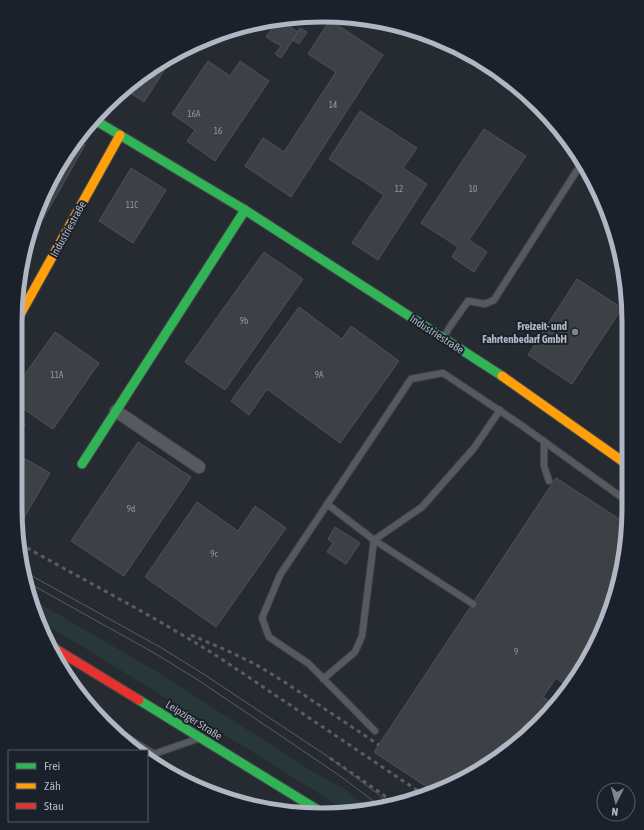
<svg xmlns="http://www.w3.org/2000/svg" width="644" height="830" font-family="'Asap Condensed',sans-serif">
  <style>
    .green { fill: #283739 }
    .building { fill: #3d4146; stroke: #4e5259 }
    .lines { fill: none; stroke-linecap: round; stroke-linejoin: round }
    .lane-casing { stroke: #44474c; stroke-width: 8 }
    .street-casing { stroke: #44474c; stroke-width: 14 }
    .fast-casing { stroke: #44474c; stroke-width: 11 }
    .slow-casing { stroke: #44474c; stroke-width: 11 }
    .jam-casing { stroke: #44474c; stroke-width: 11 }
    .lane { stroke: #56595f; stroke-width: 6 }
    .street { stroke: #56595f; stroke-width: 12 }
    .fast { stroke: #30b455; stroke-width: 9 }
    .slow { stroke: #ff9f0a; stroke-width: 9 }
    .jam { stroke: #e5322d; stroke-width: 9 }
    .tram { stroke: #5a5d63; stroke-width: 1 }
    .rail { stroke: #5a5d63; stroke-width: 3; stroke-dasharray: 4 4; stroke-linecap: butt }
    .poi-dot { fill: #80858f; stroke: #1b212a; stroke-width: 1.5 }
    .labels { text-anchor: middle; stroke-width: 4; stroke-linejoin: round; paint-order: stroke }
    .number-label { font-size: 9px; fill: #9399a3 }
    .street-label { font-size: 11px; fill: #b0b6c2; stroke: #1b212a }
    .poi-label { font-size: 11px; font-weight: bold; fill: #b0b6c2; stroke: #1b212a; text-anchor: end }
    .rim { fill: none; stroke: #b0b6c2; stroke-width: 5 }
  </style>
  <rect width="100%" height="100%" fill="#262b31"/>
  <path class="green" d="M30,598L154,670L320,776L345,789L369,809L346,812L326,798L164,697L39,620Z"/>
  <g class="building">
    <path d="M278,19L298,32L281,58L275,54L281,46L266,37Z"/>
    <path d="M330,20L383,55L291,197L245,166L263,138L284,152L336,72L308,54Z"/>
    <path d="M300,28L307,32L299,44L293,40Z"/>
    <path d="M175,53L144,102L123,88L168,56Z"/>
    <path d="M208,61L230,76L240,61L269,81L215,161L187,141L195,130L172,114Z"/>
    <path d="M360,111L417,148L403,168L427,184L378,260L352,243L384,195L329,159Z"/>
    <path d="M484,129L526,156L469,240L487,252L474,272L452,257L458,247L421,223Z"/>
    <path d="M76,140L85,145L43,219L36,215Z"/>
    <path d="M131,168L166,190L133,243L99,221Z"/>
    <path d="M264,252L303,279L225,390L185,362Z"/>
    <path d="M577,279L622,308L572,384L528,355Z"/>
    <path d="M299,307L342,339L351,326L399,361L340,443L267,389L249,415L231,401Z"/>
    <path d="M55,332L99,363L53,429L15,403V388Z"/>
    <path d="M15,418L25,424L15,440Z"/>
    <path d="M138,442L191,477L124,576L71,541Z"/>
    <path d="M15,453L50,473L22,521L16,518L15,508Z"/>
    <path d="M556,478L624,522L623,568L606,625L577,679L570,688L556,678L543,697L555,705L539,725L536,728L527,722L509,748L476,774L433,791L374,752Z"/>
    <path d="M197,502L238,531L255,506L286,528L216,627L145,577Z"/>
    <path d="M335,527L360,543L346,564L327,552L333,543L328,539Z"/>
  </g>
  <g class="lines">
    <g class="lane-casing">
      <g id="lane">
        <path d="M445,336L449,328L468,301L485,304L494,300L583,161"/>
        <path d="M544,441V466L549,481"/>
        <path d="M327,504L374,540L473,604"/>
        <path d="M323,679L355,652L362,636L374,540L422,507L474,448L500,410"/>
        <path d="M103,723L154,754L197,739"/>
        <path d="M375,731L309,664L269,637L262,618L280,575L411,379L443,373L521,425L624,499"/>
      </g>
    </g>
    <g class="street-casing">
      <path id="street" d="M116,411L199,467"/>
    </g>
    <g class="fast-casing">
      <g id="fast">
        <path d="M93,119L245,210L502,376"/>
        <path d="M82,464L245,210"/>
        <path d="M139,700L326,815"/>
      </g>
    </g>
    <g class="slow-casing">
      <g id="slow">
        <path d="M16,322L120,135"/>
        <path d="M502,376L625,463"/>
      </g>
    </g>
    <g class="jam-casing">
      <path id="jam" d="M49,645L139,700"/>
    </g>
    <use href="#lane" class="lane"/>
    <use href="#street" class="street"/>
    <use href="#fast" class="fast"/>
    <use href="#slow" class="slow"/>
    <use href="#jam" class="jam"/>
    <g class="tram">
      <path d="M23,571L160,647L202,673L330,758L378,794L392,806"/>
      <path d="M25,581L156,654L198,680L324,765L347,781L381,807"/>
    </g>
    <g class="rail">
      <path d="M20,544C86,581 153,616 217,656L424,795"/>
      <path d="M191,635L226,650L255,664L283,681L379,745"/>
      <path d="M330,758L398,805"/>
    </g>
  </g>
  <circle class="poi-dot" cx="575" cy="332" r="4"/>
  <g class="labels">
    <g class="number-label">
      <text x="333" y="108">14</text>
      <text x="194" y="117">16A</text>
      <text x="218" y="134">16</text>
      <text x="399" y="192">12</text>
      <text x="473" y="192">10</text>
      <text x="132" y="208">11C</text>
      <text x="244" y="324">9b</text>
      <text x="57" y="378">11A</text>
      <text x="319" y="378">9A</text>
      <text x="131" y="512">9d</text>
      <text x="214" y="557">9c</text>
      <text x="516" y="655">9</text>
    </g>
    <g class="street-label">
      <text transform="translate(68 229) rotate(-61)" y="4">Industriestraße</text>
      <text transform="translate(437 334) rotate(33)" y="4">Industriestraße</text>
      <text transform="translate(194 720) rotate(32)" y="4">Leipziger Straße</text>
    </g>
    <g class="poi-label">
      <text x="567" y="330">Freizeit- und<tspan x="567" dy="13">Fahrtenbedarf GmbH</tspan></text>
    </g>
  </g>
  <path d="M0 0H644V830H0ZM322 22H322A300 300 0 0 1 622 322V508A300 300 0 0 1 322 808H322A300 300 0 0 1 22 508V322A300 300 0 0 1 322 22Z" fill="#1b212a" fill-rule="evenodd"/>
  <path class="rim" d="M322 22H322A300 300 0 0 1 622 322V508A300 300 0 0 1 322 808H322A300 300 0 0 1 22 508V322A300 300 0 0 1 322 22Z"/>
  <rect x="8" y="750" width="140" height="72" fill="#1b212a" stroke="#575d67"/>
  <rect x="16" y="763" width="20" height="6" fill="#30b455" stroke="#575d67"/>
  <text x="44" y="770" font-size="12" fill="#b0b6c2">Frei</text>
  <rect x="16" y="783" width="20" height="6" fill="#ff9f0a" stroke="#575d67"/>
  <text x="44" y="790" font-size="12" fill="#b0b6c2">Zäh</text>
  <rect x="16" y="803" width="20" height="6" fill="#e5322d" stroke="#575d67"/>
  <text x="44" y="810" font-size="12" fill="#b0b6c2">Stau</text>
  <g transform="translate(616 802) rotate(186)"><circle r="19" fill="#1b212a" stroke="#575d67"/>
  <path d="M0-3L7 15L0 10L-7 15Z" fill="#80858f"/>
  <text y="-6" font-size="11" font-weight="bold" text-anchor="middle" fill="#b0b6c2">N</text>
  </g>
</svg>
